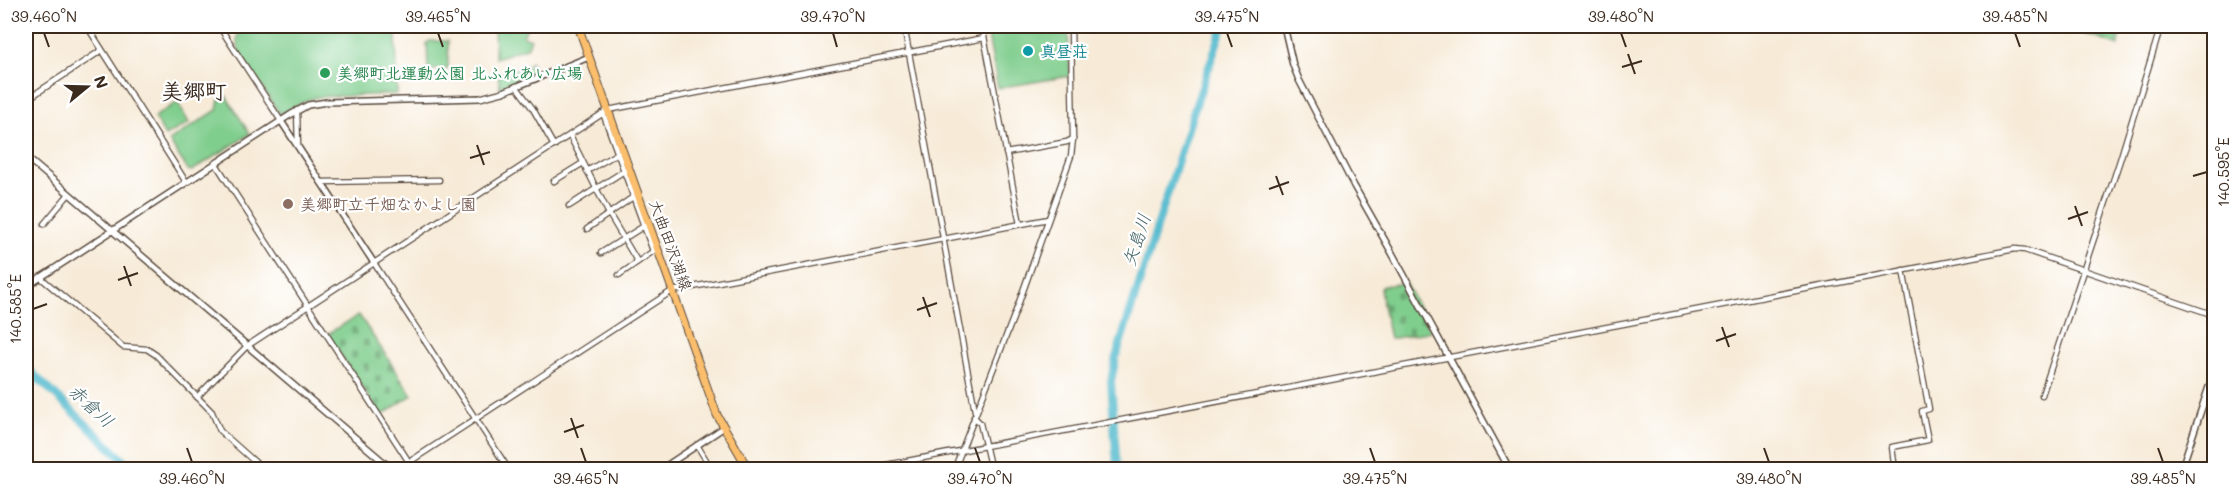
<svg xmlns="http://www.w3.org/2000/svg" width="2240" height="495" font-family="Mali,'Klee One',sans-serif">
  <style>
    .green { fill: #80ce8e; stroke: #5e7c56; stroke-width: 1.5 }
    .cemetery { fill: url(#cemetery-stones); stroke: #5e7c56; stroke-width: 1.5 }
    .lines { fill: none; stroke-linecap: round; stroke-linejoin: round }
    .river { stroke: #4eb8cc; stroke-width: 8 }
    .minor-casing { stroke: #57473a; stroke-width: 7 }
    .tertiary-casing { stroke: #57473a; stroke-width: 8 }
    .primary-casing { stroke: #57473a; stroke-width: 9 }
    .minor { stroke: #fff; stroke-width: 4.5 }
    .tertiary { stroke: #fff; stroke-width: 5 }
    .primary { stroke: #fabe6d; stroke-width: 7 }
    .ticks { fill: none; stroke: #3b2a1e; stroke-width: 2 }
    .culture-dot { fill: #0f9aa8; stroke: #fff; stroke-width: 2 }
    .leisure-dot { fill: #2e9e5b; stroke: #fff; stroke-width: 2 }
    .education-dot { fill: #8d6e63; stroke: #fff; stroke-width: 2 }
    .labels { text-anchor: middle; stroke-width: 4.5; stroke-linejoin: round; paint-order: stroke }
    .culture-label { font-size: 16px; font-weight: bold; fill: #0d838f; stroke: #fff; text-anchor: start }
    .leisure-label { font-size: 16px; font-weight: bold; fill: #27864d; stroke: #fff; text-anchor: start }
    .education-label { font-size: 16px; font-weight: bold; fill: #785e54; stroke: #fff; text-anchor: start }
    .street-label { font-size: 16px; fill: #3b2a1e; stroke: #fff }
    .water-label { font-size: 18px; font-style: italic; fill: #436364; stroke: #fff }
    .district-label { font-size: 22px; font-weight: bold; fill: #3b2a1e; stroke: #fff }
    .neatline { fill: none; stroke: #3b2a1e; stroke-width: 2 }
    .ticks-label { font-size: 15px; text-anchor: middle; fill: #3b2a1e }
  </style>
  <defs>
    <pattern id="cemetery-stones" width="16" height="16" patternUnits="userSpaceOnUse" patternTransform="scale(1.5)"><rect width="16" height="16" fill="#80ce8e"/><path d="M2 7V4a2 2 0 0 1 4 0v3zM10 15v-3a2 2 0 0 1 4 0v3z" fill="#6aa773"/></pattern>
  </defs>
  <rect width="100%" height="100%" fill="#fff"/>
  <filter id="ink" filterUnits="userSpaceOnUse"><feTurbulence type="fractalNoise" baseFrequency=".0167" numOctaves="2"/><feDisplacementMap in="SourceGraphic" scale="12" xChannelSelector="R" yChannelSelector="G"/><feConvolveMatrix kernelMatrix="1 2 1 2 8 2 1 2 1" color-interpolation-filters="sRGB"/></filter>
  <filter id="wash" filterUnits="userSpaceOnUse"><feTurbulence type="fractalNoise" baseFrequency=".008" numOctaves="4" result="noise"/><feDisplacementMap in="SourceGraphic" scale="24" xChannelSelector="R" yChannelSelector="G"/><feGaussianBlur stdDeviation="1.35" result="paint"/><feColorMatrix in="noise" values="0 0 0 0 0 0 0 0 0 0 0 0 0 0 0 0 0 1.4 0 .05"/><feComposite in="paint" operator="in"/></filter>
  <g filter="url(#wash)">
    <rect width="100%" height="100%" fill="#f7ebd8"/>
    <g class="green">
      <path d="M240,26H396L397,94L317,97L303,102L280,114L239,53L237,39Z"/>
      <path d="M494,26H528L523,36L531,39L527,48L495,58Z"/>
      <path d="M986,26H1068L1070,76L998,88Z"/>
      <path d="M430,41H448V69L428,70L427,43Z"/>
      <path d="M531,62L535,74L500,87L498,75L529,65Z"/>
      <path d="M226,96L250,134L192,171L188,170L169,141L217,110L219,100Z"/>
      <path d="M176,103H178L189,123L165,136L154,117Z"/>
    </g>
    <g class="cemetery">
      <path d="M2085,26L2119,37V46L2082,33Z"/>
      <path d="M1405,283L1431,331L1390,339L1380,290L1383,286Z"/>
      <path d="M359,315L412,395L381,416L327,334Z"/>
    </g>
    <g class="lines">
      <g class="river">
        <path d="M26,367L134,470"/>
        <path d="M1117,470L1111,381L1116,357L1193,113L1223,26"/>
      </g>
    </g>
  </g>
  <g filter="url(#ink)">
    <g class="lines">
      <g class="minor-casing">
        <g id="minor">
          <path d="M87,26L186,182"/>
          <path d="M219,26L281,121"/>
          <path d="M904,26L975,411"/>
          <path d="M982,26L1020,224"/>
          <path d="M516,86L533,109L554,146"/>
          <path d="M26,100L102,50"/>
          <path d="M297,110L298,147"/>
          <path d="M603,113L653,251"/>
          <path d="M570,136L609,214L637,261"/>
          <path d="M1006,153L1067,142L1073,139"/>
          <path d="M216,164L409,462"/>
          <path d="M587,171L618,153"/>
          <path d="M554,181L583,163"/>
          <path d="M321,182L439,180"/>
          <path d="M569,206L624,171"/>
          <path d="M44,224L69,194"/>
          <path d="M587,229L633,197"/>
          <path d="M601,253L644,226"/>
          <path d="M374,263L509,470"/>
          <path d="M619,275L655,250"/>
          <path d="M40,277L123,347L147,349L156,355L212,412L220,431L264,470"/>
          <path d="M2042,395L2120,160L2161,26"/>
          <path d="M197,397L247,346L608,110L984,38"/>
          <path d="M974,417L980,423L991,470"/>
          <path d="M697,445L712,470"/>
          <path d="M397,470L672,291L1048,219"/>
          <path d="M860,470L2015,249L2025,250L2214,315"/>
          <path d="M954,470L1017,308L1071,156L1073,139L1071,26"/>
          <path d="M1895,470L1892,447L1928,440L1922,411L1929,409L1903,270"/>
        </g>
      </g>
      <g class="tertiary-casing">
        <g id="tertiary">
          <path d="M1284,26L1293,65L1299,80L1354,186L1392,253L1510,470"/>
          <path d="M281,121L374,263"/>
          <path d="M26,157L393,470"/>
          <path d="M26,287L290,115L308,105L327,102L480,98L503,92L589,57"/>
          <path d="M660,470L723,428"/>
          <path d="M1977,470L1998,467L2012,470"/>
          <path d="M2181,470L2214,372"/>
        </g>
      </g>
      <g class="primary-casing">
        <path id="primary" d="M578,26L717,415L749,470"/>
      </g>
      <use href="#minor" class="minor"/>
      <use href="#tertiary" class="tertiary"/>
      <use href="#primary" class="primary"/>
    </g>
  </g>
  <path class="ticks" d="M44,33L49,47M438,33L443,47M833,33L837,47M1227,33L1232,47M1621,33L1626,47M2015,33L2020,47M1628,54L1635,74M1622,67L1642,61M477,145L484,165M470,158L490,152M1276,176L1283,195M2193,176L2207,172M1269,189L1289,182M2075,206L2082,226M2068,219L2088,212M124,266L131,286M118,280L138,273M923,297L930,317M33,309L47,304M917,310L937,303M1722,327L1729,347M1716,341L1736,334M571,418L578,438M564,432L584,425M187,448L192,462M581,448L586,462M975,448L980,462M1370,448L1375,462M1764,448L1769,462M2158,448L2163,462"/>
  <circle class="culture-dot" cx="1028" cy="51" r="6"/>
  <circle class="leisure-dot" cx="325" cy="73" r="6"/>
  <circle class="education-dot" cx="288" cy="204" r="6"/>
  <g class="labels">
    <g class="culture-label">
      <text x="1040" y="57">真昼荘</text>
    </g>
    <g class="leisure-label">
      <text x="337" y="79">美郷町北運動公園 北ふれあい広場</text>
    </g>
    <g class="education-label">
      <text x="300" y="210">美郷町立千畑なかよし園</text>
    </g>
    <g class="street-label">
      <text transform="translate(671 245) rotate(70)" y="6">大曲田沢湖線</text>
    </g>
    <g class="water-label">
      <text transform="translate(1137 240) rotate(-72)" y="6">矢島川</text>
      <text transform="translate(91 406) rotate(43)" y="6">赤倉川</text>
    </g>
    <g class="district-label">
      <text x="194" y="99">美郷町</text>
    </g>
  </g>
  <rect width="2240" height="495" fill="none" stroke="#fff" stroke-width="66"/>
  <g transform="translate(87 87) rotate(71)" stroke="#ffffff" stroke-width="4.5" paint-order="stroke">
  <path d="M0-4.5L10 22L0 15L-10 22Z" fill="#3b2a1e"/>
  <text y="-9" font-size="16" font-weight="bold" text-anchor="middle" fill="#3b2a1e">N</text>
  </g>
  <rect x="33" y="33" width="2174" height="429" class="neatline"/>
  <g class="ticks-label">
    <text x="44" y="22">39.460°N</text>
    <text x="438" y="22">39.465°N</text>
    <text x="833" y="22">39.470°N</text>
    <text x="1227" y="22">39.475°N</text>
    <text x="1621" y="22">39.480°N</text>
    <text x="2015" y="22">39.485°N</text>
    <text transform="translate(2224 172) rotate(-90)" y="5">140.595°E</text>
    <text transform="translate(16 309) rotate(-90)" y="5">140.585°E</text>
    <text x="192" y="484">39.460°N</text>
    <text x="586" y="484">39.465°N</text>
    <text x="980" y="484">39.470°N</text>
    <text x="1375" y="484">39.475°N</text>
    <text x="1769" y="484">39.480°N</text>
    <text x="2163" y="484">39.485°N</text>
  </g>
</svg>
